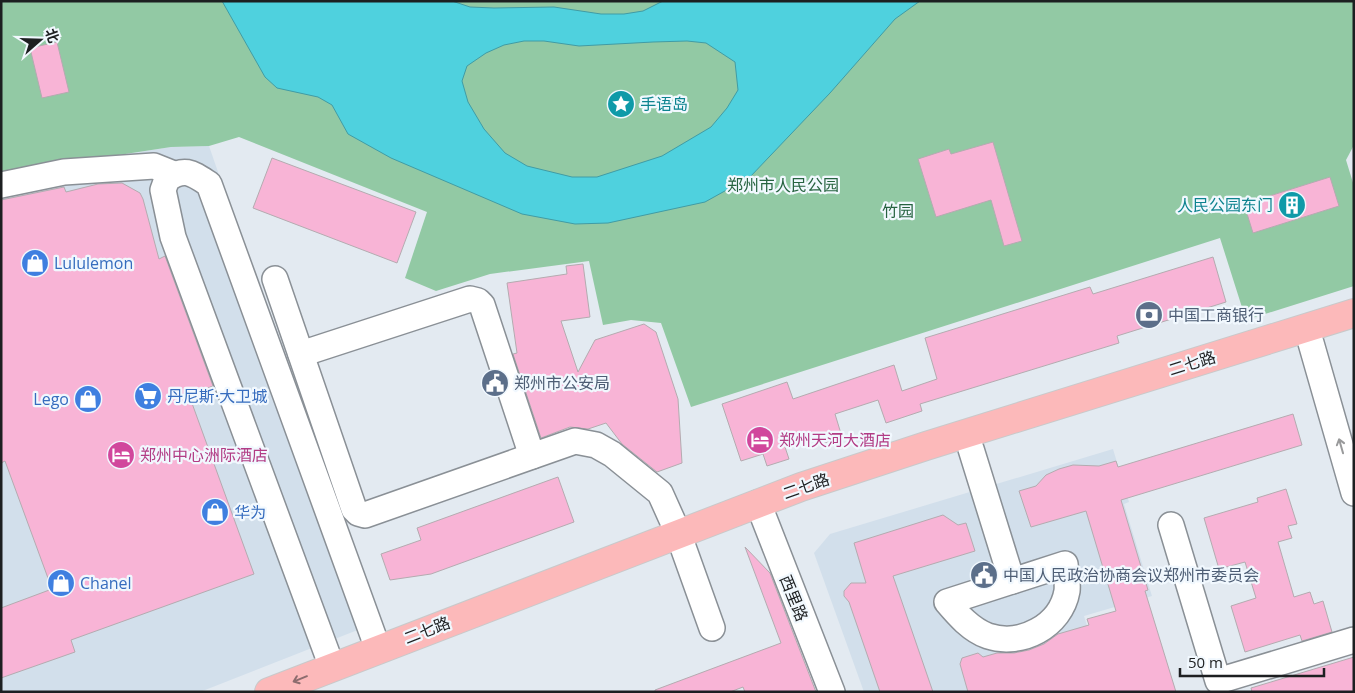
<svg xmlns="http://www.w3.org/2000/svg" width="1355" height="693" font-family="'Open Sans','Noto Sans SC',sans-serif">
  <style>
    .built { fill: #d2dfeb }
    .green { fill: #92c9a4 }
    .water { fill: #4fd1de; stroke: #409ca5; fill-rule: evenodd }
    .building { fill: #f8b4d6; stroke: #b4abb0 }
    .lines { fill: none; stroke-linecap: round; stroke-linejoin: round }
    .minor-casing { stroke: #8a9096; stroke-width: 28 }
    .major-casing { stroke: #c9c9ca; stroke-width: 30 }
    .minor { stroke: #fff; stroke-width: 25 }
    .major { stroke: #fcb9ba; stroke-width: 28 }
    .oneway { stroke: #999a9b }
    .oneway2 { stroke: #8c6c6e }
    .labels { text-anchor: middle; stroke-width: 4.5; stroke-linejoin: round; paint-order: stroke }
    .culture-label { font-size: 16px; fill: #0d838f; stroke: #f1f8fe; text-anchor: start }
    .park-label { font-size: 16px; fill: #266340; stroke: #f1f8fe }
    .shop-label { font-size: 16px; fill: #366cbe; stroke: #f1f8fe; text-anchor: start }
    .service-label { font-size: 16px; fill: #4e5e75; stroke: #f1f8fe; text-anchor: start }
    .street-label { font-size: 16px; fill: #1d1f21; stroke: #f1f8fe }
    .hotel-label { font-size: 16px; fill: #b23c85; stroke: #f1f8fe; text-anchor: start }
  </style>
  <rect width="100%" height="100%" fill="#e3eaf1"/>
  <g class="built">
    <path d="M209,146L346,540L378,622L200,692H1V173L171,147Z"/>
    <path d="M1113,449L1129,502L1124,504L1152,596L1084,616L1102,674L1043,692H864L814,553L830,534Z"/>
  </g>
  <path class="green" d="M1,1H1354V145L1346,160L1354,186V286L1246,320L1220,238L691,407L661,323L631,320L603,325L589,261L490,274L436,291L405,278L427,212L239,137L209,146L171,147L1,173Z"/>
  <path class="water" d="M222,1H452L470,7L494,8L554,7L601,14H624L643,11L663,1H920L895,19L830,93L750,177L705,202L608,223L575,224L522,214L391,158L348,134L332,105L318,97L277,88L265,77ZM524,41H544L579,46L653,42L687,41L706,43L735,62L738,90L727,108L711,127L662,156L597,177H572L527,166L505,153L484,129L468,102L462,81L467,66L486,53L504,45Z"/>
  <g class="building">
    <path d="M57,42L69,92L42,98L30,48Z"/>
    <path d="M993,142L1022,241L1004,246L991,200L936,217L918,159L949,149L951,154Z"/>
    <path d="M272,158L416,212L397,263L253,208Z"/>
    <path d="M1330,177L1339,206L1253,233L1244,204Z"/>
    <path d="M122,183L140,193L143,199L159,259L165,256L213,386L189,395L254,574L71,640L75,652L1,678V608L52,589L5,461L1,463V200L64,187L66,192L98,184Z"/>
    <path d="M1213,257L1226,302L1117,336L1119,343L920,404L922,411L886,423L878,400L835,414L842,437L816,446L813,437L785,447L789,459L767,466L763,454L741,461L722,404L787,382L793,399L894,365L902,391L937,379L925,338L1090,287L1093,294Z"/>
    <path d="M583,264L590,317L561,321L578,372L595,340L644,324L656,332L678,399L682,463L657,472L622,444L606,423L588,429L570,427L541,438L513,354L517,353L507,283L567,274L566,266Z"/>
    <path d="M1293,414L1302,445L1121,500L1148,590L1145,591L1176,692H968L960,664L962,658L978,653L983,657L997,653H1014L1029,650L1044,644L1058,634L1089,625L1087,619L1116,611L1086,511L1031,527L1019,491L1036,486L1046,475L1059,469L1073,465L1099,466L1116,461L1118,467Z"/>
    <path d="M558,477L574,522L431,574L390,580L381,554L421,540L417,528Z"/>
    <path d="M1286,489L1297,524L1288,526L1292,538L1278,542L1294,597L1310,592L1314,604L1323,601L1332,632L1302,641L1300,635L1245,652L1231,606L1256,598L1245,562L1219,569L1204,518L1258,502L1257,498Z"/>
    <path d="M943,515L958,525L966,523L975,551L893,576L933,692H880L849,602L844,596V591L851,583H866L854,543Z"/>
    <path d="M745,547L770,573L816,692H745L743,687L730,692H655V690L781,643Z"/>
    <path d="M1354,657V692H1252L1251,688Z"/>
  </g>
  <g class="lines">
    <g class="minor-casing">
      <g id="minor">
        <path d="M1,185L64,172L154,166L174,174"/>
        <path d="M275,279L354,509L358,513L365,515L575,441L596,445L612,454L660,493L678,533L712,628"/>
        <path d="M1311,343L1354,493"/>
        <path d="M301,354L470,299L478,301L482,305L532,456"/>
        <path d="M971,449L1012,581"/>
        <path d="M758,503L832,692"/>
        <path d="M1171,525L1218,681L1354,640"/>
        <path d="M1065,564C1066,573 1068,583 1067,591C1061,626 1021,647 988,636C971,630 958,615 947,602Z"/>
        <path d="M332,667L173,237L163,190L167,179C185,167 192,173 209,184L378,649"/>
      </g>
    </g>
    <g class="major-casing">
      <path id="major" d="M269,692L801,487L926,446L1354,313"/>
    </g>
    <use href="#minor" class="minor"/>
    <use href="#major" class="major"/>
  </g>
  <defs><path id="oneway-shaft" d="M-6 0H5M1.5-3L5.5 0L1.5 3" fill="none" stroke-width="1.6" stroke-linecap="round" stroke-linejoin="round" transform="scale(1.25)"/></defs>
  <use class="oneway" href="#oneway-shaft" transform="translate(1341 446) rotate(-106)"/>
  <use class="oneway2" href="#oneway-shaft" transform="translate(300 679) rotate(158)"/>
  <defs>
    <g id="sight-disc" transform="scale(1.4375)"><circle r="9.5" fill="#0f9aa8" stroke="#f1f8fe"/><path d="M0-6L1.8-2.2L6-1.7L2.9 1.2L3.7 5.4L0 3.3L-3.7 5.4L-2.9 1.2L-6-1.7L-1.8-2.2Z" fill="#fff"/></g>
    <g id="building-disc" transform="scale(1.4375)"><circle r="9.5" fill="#0f9aa8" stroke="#f1f8fe"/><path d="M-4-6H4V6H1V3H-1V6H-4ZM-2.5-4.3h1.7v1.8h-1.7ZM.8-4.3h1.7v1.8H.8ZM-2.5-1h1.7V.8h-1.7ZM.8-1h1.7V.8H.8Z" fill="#fff"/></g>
    <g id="shop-disc" transform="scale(1.4375)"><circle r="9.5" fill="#3f7fe0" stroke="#f1f8fe"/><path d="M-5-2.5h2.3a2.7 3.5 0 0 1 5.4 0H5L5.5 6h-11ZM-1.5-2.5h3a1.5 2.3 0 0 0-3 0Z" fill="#fff"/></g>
    <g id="bank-disc" transform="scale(1.4375)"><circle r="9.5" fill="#5c6f8a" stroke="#f1f8fe"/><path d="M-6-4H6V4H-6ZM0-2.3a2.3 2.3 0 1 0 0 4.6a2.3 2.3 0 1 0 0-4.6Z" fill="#fff"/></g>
    <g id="civic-disc" transform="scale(1.4375)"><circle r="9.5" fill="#5c6f8a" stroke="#f1f8fe"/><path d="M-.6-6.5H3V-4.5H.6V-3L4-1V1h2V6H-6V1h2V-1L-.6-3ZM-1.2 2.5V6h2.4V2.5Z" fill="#fff"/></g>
    <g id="supermarket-disc" transform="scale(1.4375)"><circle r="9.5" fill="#3f7fe0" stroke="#f1f8fe"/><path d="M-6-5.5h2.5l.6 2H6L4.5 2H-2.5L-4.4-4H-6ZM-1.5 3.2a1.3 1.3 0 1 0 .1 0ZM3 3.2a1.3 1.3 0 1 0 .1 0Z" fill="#fff"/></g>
    <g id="hotel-disc" transform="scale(1.4375)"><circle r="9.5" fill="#d1479c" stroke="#f1f8fe"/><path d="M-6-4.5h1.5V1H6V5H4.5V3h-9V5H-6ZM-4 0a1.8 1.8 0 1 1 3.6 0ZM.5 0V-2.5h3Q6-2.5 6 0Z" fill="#fff"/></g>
  </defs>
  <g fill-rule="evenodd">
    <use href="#sight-disc" x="621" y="104"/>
    <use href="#building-disc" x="1292" y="205"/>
    <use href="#shop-disc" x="35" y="263"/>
    <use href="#bank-disc" x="1149" y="315"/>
    <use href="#civic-disc" x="495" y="383"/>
    <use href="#supermarket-disc" x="148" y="396"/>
    <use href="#shop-disc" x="88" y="399"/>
    <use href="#hotel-disc" x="760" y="440"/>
    <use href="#hotel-disc" x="121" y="455"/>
    <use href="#shop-disc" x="215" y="512"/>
    <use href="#civic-disc" x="984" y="575"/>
    <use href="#shop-disc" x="61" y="583"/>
  </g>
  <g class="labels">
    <g class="culture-label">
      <text x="640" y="110">手语岛</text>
      <text x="1273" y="211" text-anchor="end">人民公园东门</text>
    </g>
    <g class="park-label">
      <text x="783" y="191">郑州市人民公园</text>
      <text x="898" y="217">竹园</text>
    </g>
    <g class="shop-label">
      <text x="54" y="269">Lululemon</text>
      <text x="167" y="402">丹尼斯·大卫城</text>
      <text x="69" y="405" text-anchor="end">Lego</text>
      <text x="234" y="518">华为</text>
      <text x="80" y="589">Chanel</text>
    </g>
    <g class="service-label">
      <text x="1168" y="321">中国工商银行</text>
      <text x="514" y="389">郑州市公安局</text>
      <text x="1003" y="581">中国人民政治协商会议郑州市委员会</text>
    </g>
    <g class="street-label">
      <text transform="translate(1192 363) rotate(-17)" y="6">二七路</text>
      <text transform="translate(806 486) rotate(-19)" y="6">二七路</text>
      <text transform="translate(794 598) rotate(68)" y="6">西里路</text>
      <text transform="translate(427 630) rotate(-21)" y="6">二七路</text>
    </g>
    <g class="hotel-label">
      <text x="779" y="446">郑州天河大酒店</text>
      <text x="140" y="461">郑州中心洲际酒店</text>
    </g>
  </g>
  <rect width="1355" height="693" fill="none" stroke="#1d1f21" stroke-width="5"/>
  <g transform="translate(40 40) rotate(70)" stroke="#f1f8fe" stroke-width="4" paint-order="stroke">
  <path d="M0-4L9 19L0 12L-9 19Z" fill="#1d1f21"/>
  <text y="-8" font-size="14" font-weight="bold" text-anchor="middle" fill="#1d1f21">北</text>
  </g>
  <path d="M1180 668v8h144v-8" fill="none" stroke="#1d1f21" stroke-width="2.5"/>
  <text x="1188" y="668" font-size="15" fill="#1d1f21" stroke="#f1f8fe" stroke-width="4" paint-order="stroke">50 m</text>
</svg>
